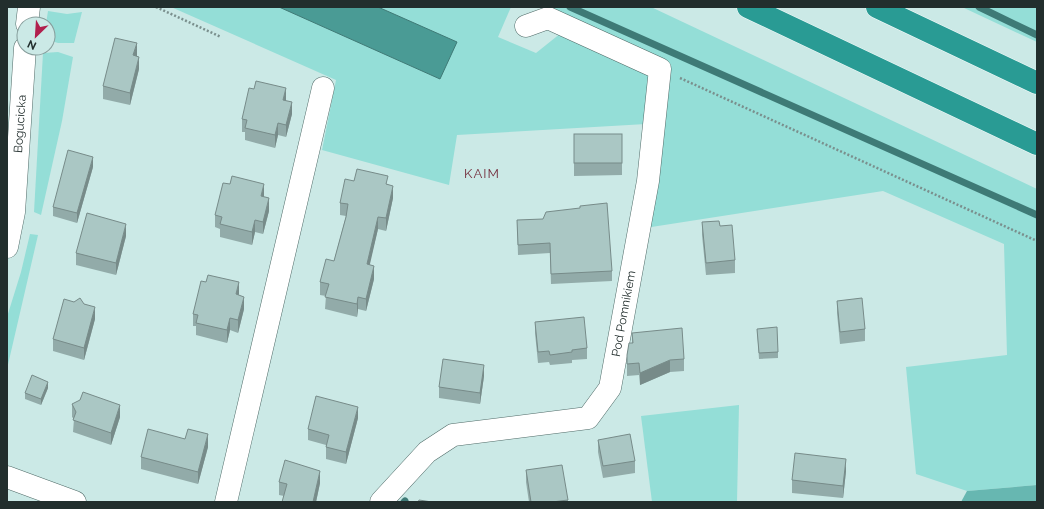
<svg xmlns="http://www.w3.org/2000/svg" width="1044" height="509" font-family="Raleway,sans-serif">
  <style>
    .green { fill: #94ded7 }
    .forest { fill: #67b7b1 }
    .water { fill: #4a9b95; stroke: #3e7a76 }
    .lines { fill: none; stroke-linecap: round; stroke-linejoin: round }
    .stream { stroke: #3e7a76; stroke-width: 7 }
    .minor-casing { stroke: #506b68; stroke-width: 23 }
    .highway-casing { stroke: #fff; stroke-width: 23 }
    .path { stroke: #7a8f8d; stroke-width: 2.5; stroke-dasharray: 2 2; stroke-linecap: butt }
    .minor { stroke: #fff; stroke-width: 22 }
    .highway { stroke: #299b94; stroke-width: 22 }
    .wall { fill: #92aba9 }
    .shaded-wall { fill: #778b89 }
    .building { fill: #aac7c4; stroke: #778b89 }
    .labels { text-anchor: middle; stroke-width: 3; stroke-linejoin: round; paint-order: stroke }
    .street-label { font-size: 12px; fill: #222e2d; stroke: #cbe9e6 }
    .neighbourhood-label { font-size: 13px; letter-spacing: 1px; fill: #732d3c; stroke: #cbe9e6 }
  </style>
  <rect width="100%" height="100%" fill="#cbe9e6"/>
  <g class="green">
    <path d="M171,7H279L440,79L456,42L378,7H511L498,37L536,53L561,33L655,75L646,124L457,135L449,185L322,150L336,80Z"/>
    <path d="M544,7H651L1037,189V485L967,491L916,474L906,367L1007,355L1004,244L883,191L645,228L671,65Z"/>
    <path d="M962,7H1037V42Z"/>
    <path d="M48,11L67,14L82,12L74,43H58L48,40V24H46Z"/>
    <path d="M58,52L73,57L62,121L41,215L34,212L43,53Z"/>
    <path d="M30,234L38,235L7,369V317L21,272Z"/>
    <path d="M739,405L737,502H652L641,416Z"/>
  </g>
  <path class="forest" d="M1037,485V502H961L967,491Z"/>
  <path class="water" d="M279,7H378L457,42L440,79Z"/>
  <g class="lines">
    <g class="stream">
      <path d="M570,7L1037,215"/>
      <path d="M979,7L1037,35"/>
      <path d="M404,502L405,501"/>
    </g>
    <g class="minor-casing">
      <g id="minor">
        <path d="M27,24L29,7"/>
        <path id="s1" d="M7,247L14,212L25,48"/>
        <path d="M7,477L75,502"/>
        <path d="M226,502L323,88"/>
        <path id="s2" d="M381,502L427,452L453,435L588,418L610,388L648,181L660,69L548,18L526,26"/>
      </g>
    </g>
    <g class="highway-casing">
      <g id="highway">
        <path d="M748,7L1037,144"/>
        <path d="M877,7L1037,83"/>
      </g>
    </g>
    <g class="path">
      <path d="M156,7L221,37"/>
      <path d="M680,78L1037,241"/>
    </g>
    <use href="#minor" class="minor"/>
    <use href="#highway" class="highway"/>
  </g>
  <g class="wall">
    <path d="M139,69L130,105L103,99V86Z"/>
    <path d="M286,101L292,114L286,137L278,135L275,148L245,140V132H242V119Z"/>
    <path d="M574,134H622V175L574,176Z"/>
    <path d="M93,167L77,223L53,216V207Z"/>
    <path d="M354,181L388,184L393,198L386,231L378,229L369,265L374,279L366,311L358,309L357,317L325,309L326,296L320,295V282L334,261L346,216L340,215V203Z"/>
    <path d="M264,197L269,211L263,234L255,232L252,245L220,237V229L215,227V215Z"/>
    <path d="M517,220L612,271V281L551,284L550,253L518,255Z"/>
    <path d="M702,222L720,226L735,260V273L706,275L702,235Z"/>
    <path d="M126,236L116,275L76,265V253Z"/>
    <path d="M239,295L244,309L238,333L230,330L227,343L196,335V326H193V314Z"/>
    <path d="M837,301L865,329V341L840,344L837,313Z"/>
    <path d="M84,304L95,319L84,360L53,351V339Z"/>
    <path d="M535,322L587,348V359L572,360V363L550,365L549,362L538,363L535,333Z"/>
    <path d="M757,329L778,352V358L759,359Z"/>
    <path d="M632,333L684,359V371L670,372L640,385L639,375L627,376V355L632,343Z"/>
    <path d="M484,376L480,404L439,398V387Z"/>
    <path d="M48,388L41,405L25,399V393Z"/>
    <path d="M72,404L120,417L111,445L73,432L74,419L72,417Z"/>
    <path d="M358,418L346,464L326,459V445L308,440V429Z"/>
    <path d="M185,439L208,447L198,484L141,469V457Z"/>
    <path d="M598,440L635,461V473L603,478L598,452Z"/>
    <path d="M526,470L568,500V502H529L526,482Z"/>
    <path d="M846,471L843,498L792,493V480Z"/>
    <path d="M279,482L320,483L316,502H282L284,496L279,495Z"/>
  </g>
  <g class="shaded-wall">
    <path d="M137,43V56L133,68V55Z"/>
    <path d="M139,57V69L130,105V93Z"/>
    <path d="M286,88V100L283,112V100Z"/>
    <path d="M292,102V114L286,137V125Z"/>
    <path d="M278,123V135L275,148V135Z"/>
    <path d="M93,157V167L77,223V213Z"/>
    <path d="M264,184V197L261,208V196Z"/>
    <path d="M393,186V198L386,231V218Z"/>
    <path d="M269,198V211L263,234V222Z"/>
    <path d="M378,217V229L367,277V264Z"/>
    <path d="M255,220V232L252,245V232Z"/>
    <path d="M126,224V236L116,275V263Z"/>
    <path d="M374,266V279L366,311V299Z"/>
    <path d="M239,282V294L236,307V294Z"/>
    <path d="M244,297V309L238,333V320Z"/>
    <path d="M358,297V309L357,317V304Z"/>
    <path d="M95,307V319L84,360V348Z"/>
    <path d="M230,318V330L227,343V330Z"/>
    <path d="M670,360V372L640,385V373Z"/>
    <path d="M484,365V376L480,404V393Z"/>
    <path d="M48,382V388L41,405V399Z"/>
    <path d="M120,405V417L111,445V433Z"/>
    <path d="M358,407V418L346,464V452Z"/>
    <path d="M208,434V447L198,484V472Z"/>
    <path d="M846,459V471L843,498V486Z"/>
    <path d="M320,471V483L316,502H313Z"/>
  </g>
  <g class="building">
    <path d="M115,38L137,43L133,55L139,57L130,93L103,86Z"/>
    <path d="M256,81L286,88L283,100L292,102L286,125L278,123L275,135L245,128L247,120L242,119L249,88L254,89Z"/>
    <rect x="574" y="134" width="48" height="29"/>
    <path d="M68,150L93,157L77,213L53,207Z"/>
    <path d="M357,169L388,176L386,184L393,186L386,218L378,217L367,264L374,266L366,299L358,297L357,304L325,297L329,284L320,282L326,259L334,261L346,217L348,204L340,203L345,179L354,181Z"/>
    <path d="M232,176L264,184L261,196L269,198L263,222L255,220L252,232L220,224L222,217L215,215L223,183L230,184Z"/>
    <path d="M607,203L612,271L551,274L550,243L518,245L517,220L543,219L546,212L580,208V206Z"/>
    <path d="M87,213L126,224L116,263L76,253Z"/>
    <path d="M719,221L720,226L732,225L735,260L706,263L702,222Z"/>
    <path d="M208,275L239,282L236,294L244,297L238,320L230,318L227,330L196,323L198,315L193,314L201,281L206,282Z"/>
    <path d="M80,298L84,304L95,307L84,348L53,339L64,299L74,302Z"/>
    <path d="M862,298L865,329L840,332L837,301Z"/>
    <path d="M584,317L587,348L572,350V352L550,355L549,351L538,352L535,322Z"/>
    <path d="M777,327L778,352L759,353L757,329Z"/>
    <path d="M682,328L684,359L670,360L640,373L639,363L627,364V355L629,343H633L632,333Z"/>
    <path d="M443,359L484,365L480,393L439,387Z"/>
    <path d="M32,375L48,382L41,399L25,393Z"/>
    <path d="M83,392L120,405L111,433L73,420L76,412L72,404L80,400Z"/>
    <path d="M316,396L358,407L346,452L326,447L329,435L308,429Z"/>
    <path d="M148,429L185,439L188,429L208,434L198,472L141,457Z"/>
    <path d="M630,434L635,461L603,466L598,440Z"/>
    <path d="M795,453L846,459L843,486L792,480Z"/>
    <path d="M285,460L320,471L313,502H282L287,484L279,482Z"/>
    <path d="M562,465L568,500L552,502H531L526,470Z"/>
    <path d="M419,500L432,502H418Z"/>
  </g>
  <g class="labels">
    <g class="street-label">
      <text dy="4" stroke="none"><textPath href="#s1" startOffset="124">Bogucicka</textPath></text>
      <text dy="4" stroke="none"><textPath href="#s2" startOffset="348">Pod Pomnikiem</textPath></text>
    </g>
    <g class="neighbourhood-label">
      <text x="482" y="178">KAIM</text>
    </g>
  </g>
  <rect width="1044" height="509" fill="none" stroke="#222e2d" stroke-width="16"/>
  <g transform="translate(36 36) rotate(205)"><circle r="19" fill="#cbe9e6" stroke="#879e9c"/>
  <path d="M0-3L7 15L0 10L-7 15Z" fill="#b11f4d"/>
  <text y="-6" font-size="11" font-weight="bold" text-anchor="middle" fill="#222e2d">N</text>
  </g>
</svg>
